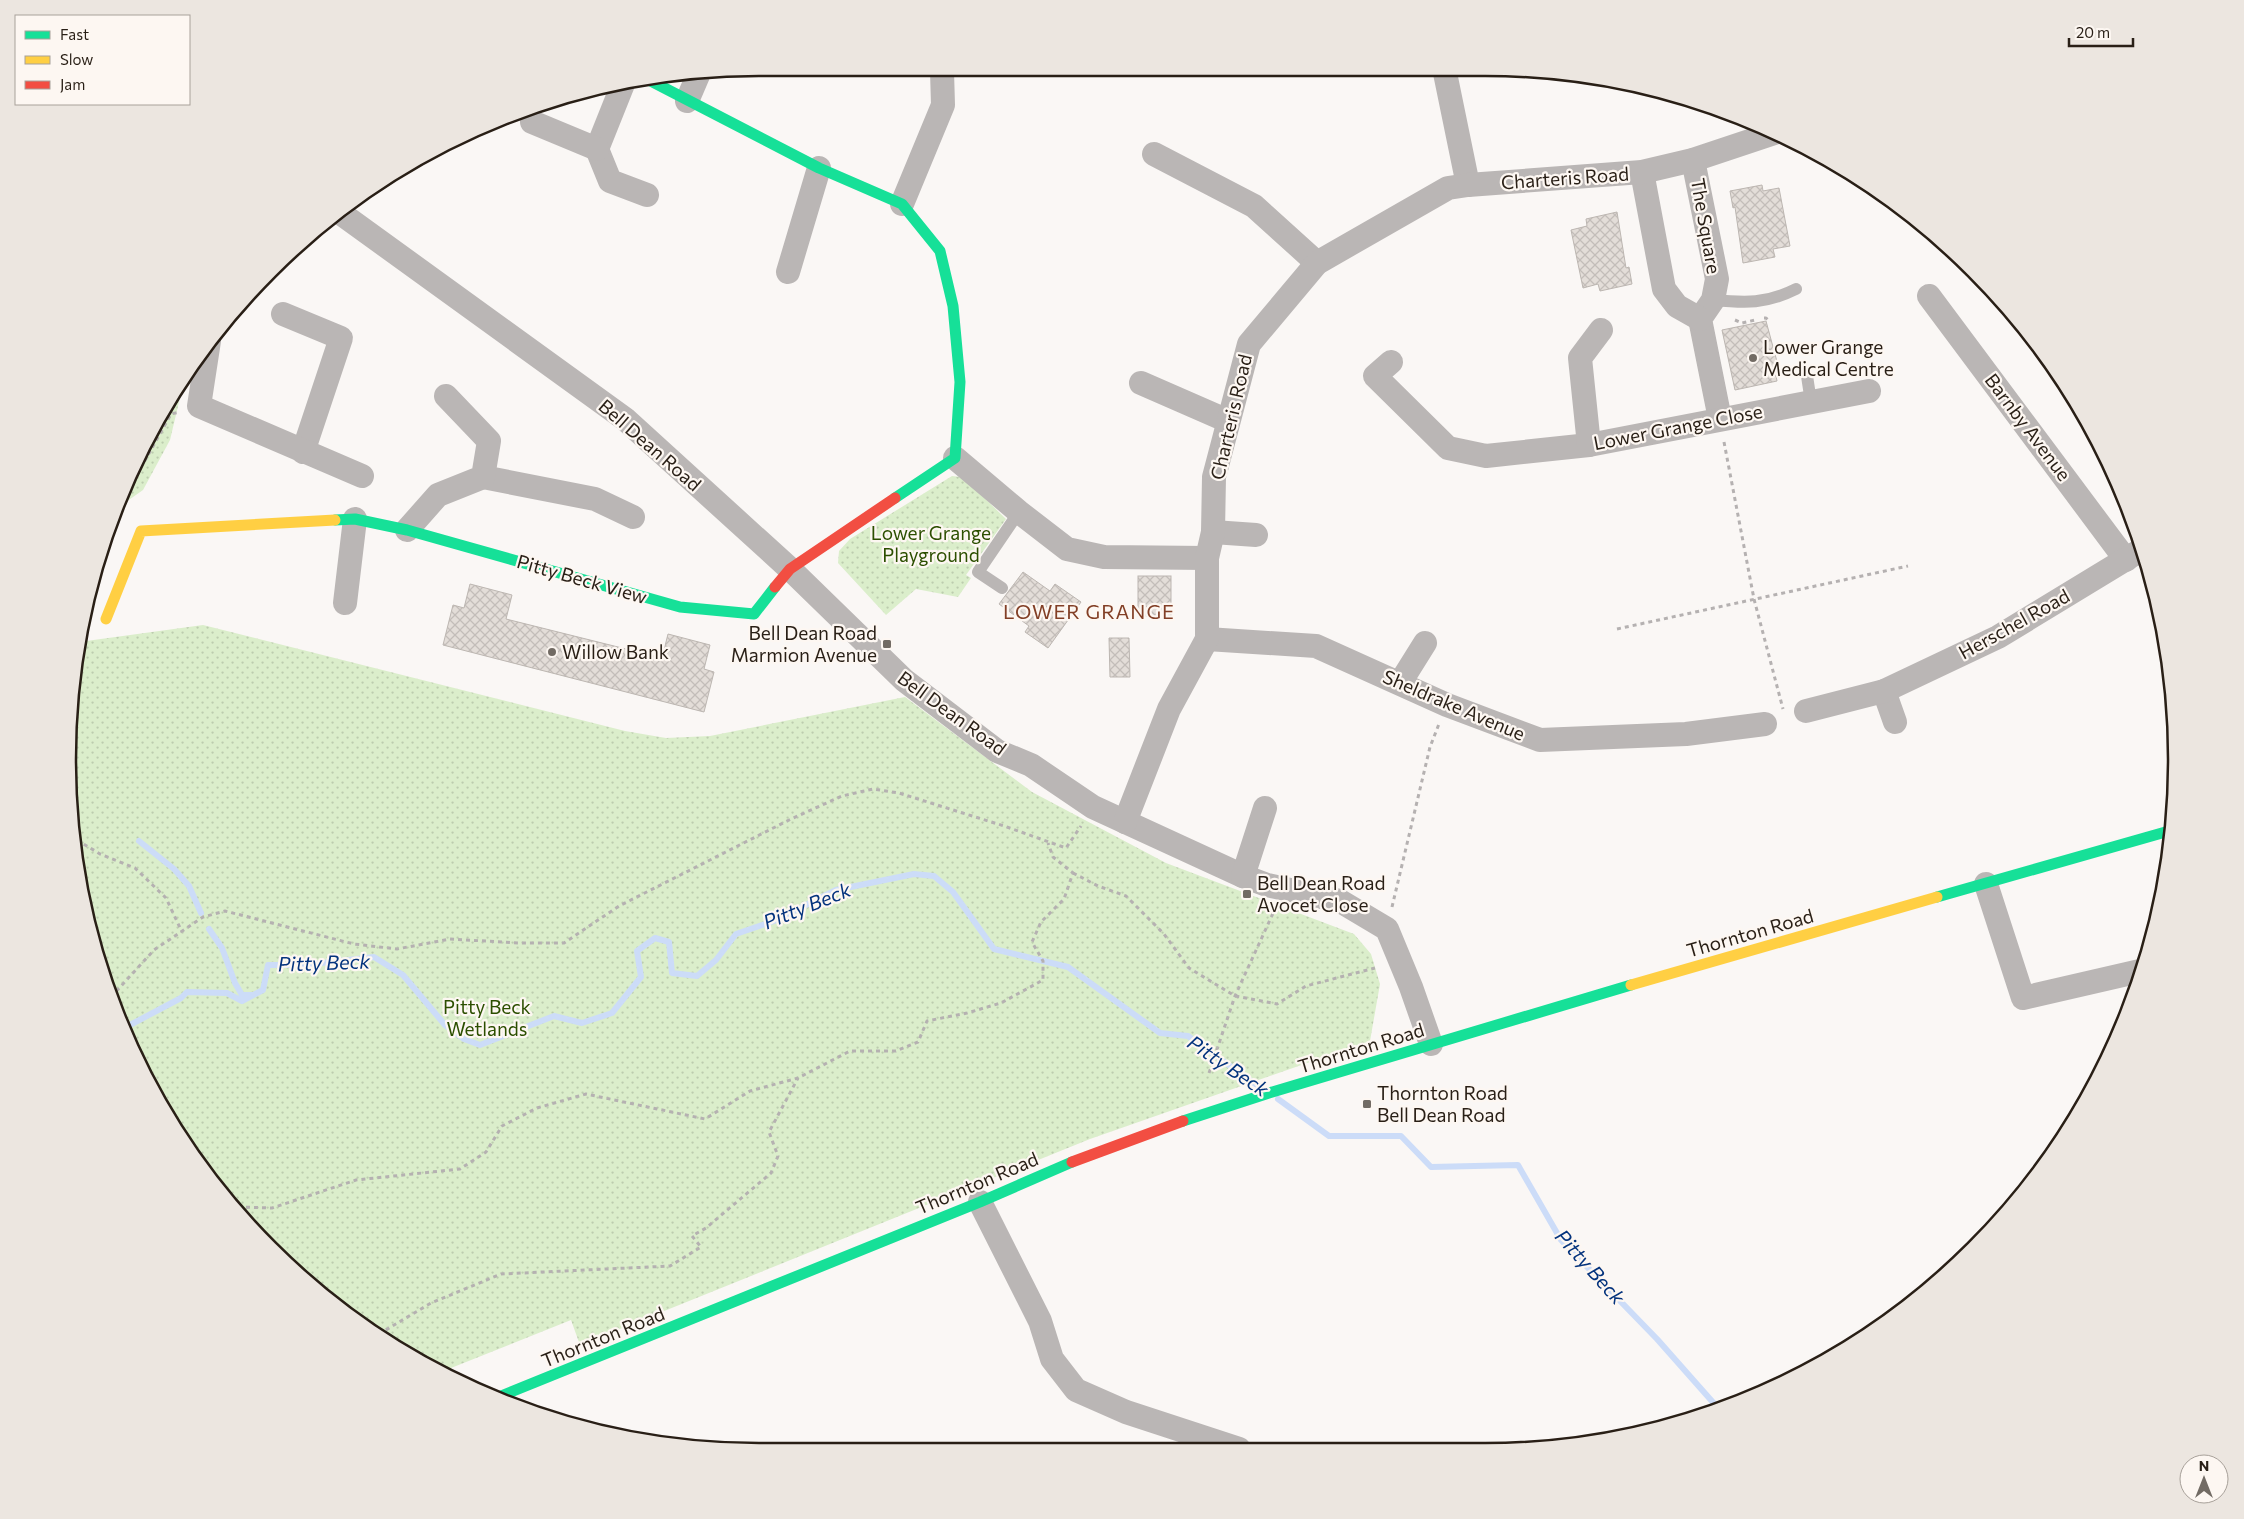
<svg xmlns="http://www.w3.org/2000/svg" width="2244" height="1519" font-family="Commissioner,sans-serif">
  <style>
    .green { fill: url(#green-dots) }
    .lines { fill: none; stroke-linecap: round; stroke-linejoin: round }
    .stream { stroke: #ccdcf8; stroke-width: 6 }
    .building { fill: url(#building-cross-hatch); stroke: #bcb6b1 }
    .path { stroke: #b5b1b1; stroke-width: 3; stroke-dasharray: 4 4; stroke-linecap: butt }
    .lane { stroke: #bab6b5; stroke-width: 12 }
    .street { stroke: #bab6b5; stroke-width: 24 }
    .fast { stroke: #16e098; stroke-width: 11 }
    .slow { stroke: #ffcf43; stroke-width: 11 }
    .jam { stroke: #f24e42; stroke-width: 11 }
    .poi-dot { fill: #726b64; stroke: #fdf7f2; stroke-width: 2 }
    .labels { text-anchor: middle; stroke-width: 4.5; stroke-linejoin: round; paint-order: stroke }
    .street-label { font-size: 19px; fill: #291f16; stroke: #fdf7f2 }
    .poi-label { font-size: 19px; fill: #291f16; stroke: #fdf7f2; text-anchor: start }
    .park-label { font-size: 19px; fill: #2c4f00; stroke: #fdf7f2 }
    .neighbourhood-label { font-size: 20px; letter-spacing: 1px; fill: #823f26; stroke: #fdf7f2 }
    .water-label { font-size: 20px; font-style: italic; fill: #04337d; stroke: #fdf7f2 }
    .rim { fill: none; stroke: #291f16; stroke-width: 2.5 }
  </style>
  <defs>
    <pattern id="green-dots" width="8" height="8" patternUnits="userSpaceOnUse" patternTransform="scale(1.25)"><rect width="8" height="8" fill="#dbeecb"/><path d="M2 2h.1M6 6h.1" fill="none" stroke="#bcccae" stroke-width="1.8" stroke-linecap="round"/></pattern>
    <pattern id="building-cross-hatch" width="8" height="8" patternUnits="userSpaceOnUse" patternTransform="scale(1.25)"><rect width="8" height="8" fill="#e3ddd8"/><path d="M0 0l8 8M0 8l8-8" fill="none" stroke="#c3bdb9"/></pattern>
  </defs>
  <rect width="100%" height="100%" fill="#faf7f5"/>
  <g class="green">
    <path d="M183,385L170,440L143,490L116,509L120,495Z"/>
    <path d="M952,476L961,477L967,481L1006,519L966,575L971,578L958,597L916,589L886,615L838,563L839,551L850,539Z"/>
    <path d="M203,625L625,731L666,738L710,736L905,697L1032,792L1166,863L1354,934L1371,954L1380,984L1370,1041L1090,1139L580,1345L571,1320L441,1372L338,1309L270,1249L160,1105L104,982L81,895L69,714L79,642Z"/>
  </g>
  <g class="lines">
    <g class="stream">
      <path d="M139,841L174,869L189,886L201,913"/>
      <path d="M209,929L222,948L235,983L242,995H252"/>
      <path d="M126,1030L128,1026L181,998L187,992L227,993L242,1001L263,990L268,965H304L374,957L403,975L445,1025L464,1039L480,1045L554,1016L582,1023L612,1013L641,977L637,951L655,938L669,942L672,973L697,976L716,960L736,934L774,921L836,890L914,874L934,876L953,892L994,949L1068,967L1160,1033L1188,1036L1261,1088"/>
      <path d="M1278,1099L1329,1136H1401L1431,1167L1518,1165L1561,1240L1657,1339L1718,1408"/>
    </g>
  </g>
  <g class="building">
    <path d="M1762,185L1763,191L1779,188L1790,246L1773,249L1775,257L1743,263L1735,207L1733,208L1730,191Z"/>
    <path d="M1617,212L1626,268L1629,267L1632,284L1600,291L1598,284L1583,288L1571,230L1587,226L1586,219Z"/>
    <path d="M1766,321L1779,369L1775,370L1777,381L1735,390L1722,330Z"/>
    <path d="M1023,572L1050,591L1055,584L1081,602L1048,648L1025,632L1029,626L999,604Z"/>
    <rect x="1138" y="576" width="33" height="40"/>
    <path d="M470,584L512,595L506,619L662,658L668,634L710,645L704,669L714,672L704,712L443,645L453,605L464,608Z"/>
    <path d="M1109,638H1129L1130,677H1110Z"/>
  </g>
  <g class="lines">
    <g class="path">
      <path d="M1764,318H1766L1770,322"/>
      <path d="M1735,320L1742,323L1755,320"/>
      <path d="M1724,442L1754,599L1783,709"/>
      <path d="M138,464H143L171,414L180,412"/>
      <path d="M1617,629L1908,566"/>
      <path d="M77,840L100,854L135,868L166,898L182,932"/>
      <path d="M1073,873L1098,886L1126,896L1164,934L1189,968L1235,996L1277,1004L1306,986L1375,968"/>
      <path d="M1392,907L1430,747L1439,724"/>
      <path d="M111,997L154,950L203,917L225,911L354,944L397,949L450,939L519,943H564L619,906L791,819L842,796L873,789L899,793L1004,826L1066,848L1081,826"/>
      <path d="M1209,1073L1235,996L1275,909"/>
      <path d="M238,1207L272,1208L356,1180L460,1169L486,1152L502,1126L537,1108L586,1094L705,1119L750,1091L798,1078L850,1051H896L918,1042L927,1021L967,1013L1001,1003L1043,980V961L1032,942L1041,922L1064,899L1073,873L1053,857L1048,843"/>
      <path d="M379,1334L431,1303L501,1274L670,1266L701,1247L692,1236L706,1228L771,1173L778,1156L769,1132L798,1078"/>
    </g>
    <g class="lane">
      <path d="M1713,300C1746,303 1766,304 1796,289"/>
      <path d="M1807,376L1811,402"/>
      <path d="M1002,588L978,572L1019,512"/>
    </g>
    <g class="street">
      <path d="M1444,68L1468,185"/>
      <path d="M623,84L597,149L610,181L647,195"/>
      <path d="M687,101L699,73"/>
      <path d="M532,122L597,149"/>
      <path d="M1154,154L1254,206L1317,263"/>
      <path d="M1693,160L1717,279L1713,300L1700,319L1720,419"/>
      <path d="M1642,172L1664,289L1677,306L1700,319"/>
      <path d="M902,204L943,105L942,71"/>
      <path d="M339,212L625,419L790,569L904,680L997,751L1031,765L1093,807L1243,876L1267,885L1340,901L1387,929L1411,987L1431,1044"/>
      <path d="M788,272L819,168"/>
      <path d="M1929,296L2126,560"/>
      <path d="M283,314L341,338L303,452"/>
      <path d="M209,341L199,406L362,476"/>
      <path d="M1391,362L1375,376L1448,448L1486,456L1589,445L1869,391"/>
      <path d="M1141,383L1228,421"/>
      <path d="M1589,445L1580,358L1601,330"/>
      <path d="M955,458L1019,512L1067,549L1104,557L1207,558"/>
      <path d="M483,477L595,499L633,517"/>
      <path d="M407,530L438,495L483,477L489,441L446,396"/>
      <path d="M1213,532L1256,535"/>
      <path d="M345,603L355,519"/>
      <path d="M1207,639L1316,646L1447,705L1540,740L1686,734L1765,724"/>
      <path d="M1400,683L1425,643"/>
      <path d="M1884,691L1895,722"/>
      <path d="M1806,711L1884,691L1998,637L2141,550"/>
      <path d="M1125,822L1169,709L1207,639V558L1213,532L1214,477L1249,344L1317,263L1448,188L1468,185L1642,172L1693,160L1774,133"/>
      <path d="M1243,876L1265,808"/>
      <path d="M1986,884L2023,998L2140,971"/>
      <path d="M980,1202L1040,1321L1052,1359L1076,1390L1126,1412L1239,1449"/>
    </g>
    <g class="fast">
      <path d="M647,79L819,168L902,204L940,251L953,306L960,382L955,458L895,498"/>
      <path d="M335,520L355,519L407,530L680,607L754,614L775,587"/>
      <path d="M1937,897L2169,831"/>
      <path d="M1183,1121L1269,1093L1631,985"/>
      <path d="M501,1396L980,1202L1072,1162"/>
    </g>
    <g class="slow">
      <path d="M106,619L141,531L335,520"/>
      <path d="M1631,985L1937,897"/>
    </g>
    <g class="jam">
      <path d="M775,587L790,569L895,498"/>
      <path d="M1072,1162L1183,1121"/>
    </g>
  </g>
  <g class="poi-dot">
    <circle cx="1753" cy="358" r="5"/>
    <rect x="882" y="639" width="10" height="10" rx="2.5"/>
    <circle cx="552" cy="652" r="5"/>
    <rect x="1242" y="889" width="10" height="10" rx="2.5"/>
    <rect x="1362" y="1099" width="10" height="10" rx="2.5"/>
  </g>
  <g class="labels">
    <g class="street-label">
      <text transform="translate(1565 178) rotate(-4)" y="7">Charteris Road</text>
      <text transform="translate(1706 226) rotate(80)" y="7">The Square</text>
      <text transform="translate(1231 417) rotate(-77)" y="7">Charteris Road</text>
      <text transform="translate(1678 427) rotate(-11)" y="7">Lower Grange Close</text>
      <text transform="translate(2028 427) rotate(53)" y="7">Barnby Avenue</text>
      <text transform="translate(650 445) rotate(41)" y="7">Bell Dean Road</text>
      <text transform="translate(582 579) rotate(16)" y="7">Pitty Beck View</text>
      <text transform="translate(2014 624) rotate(-29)" y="7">Herschel Road</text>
      <text transform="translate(1454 705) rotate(23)" y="7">Sheldrake Avenue</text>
      <text transform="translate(952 713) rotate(36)" y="7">Bell Dean Road</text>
      <text transform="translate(1750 933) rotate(-16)" y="7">Thornton Road</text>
      <text transform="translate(1361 1048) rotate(-17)" y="7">Thornton Road</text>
      <text transform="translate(977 1183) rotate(-23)" y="7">Thornton Road</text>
      <text transform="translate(603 1337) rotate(-22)" y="7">Thornton Road</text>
    </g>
    <g class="poi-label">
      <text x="1763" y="354">Lower Grange<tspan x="1763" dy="22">Medical Centre</tspan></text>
      <text x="877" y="640" text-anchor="end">Bell Dean Road<tspan x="877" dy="22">Marmion Avenue</tspan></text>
      <text x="562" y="659">Willow Bank</text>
      <text x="1257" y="890">Bell Dean Road<tspan x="1257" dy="22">Avocet Close</tspan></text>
      <text x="1377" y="1100">Thornton Road<tspan x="1377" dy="22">Bell Dean Road</tspan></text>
    </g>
    <g class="park-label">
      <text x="931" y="540">Lower Grange<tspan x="931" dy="22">Playground</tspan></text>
      <text x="487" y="1014">Pitty Beck<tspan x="487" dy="22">Wetlands</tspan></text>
    </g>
    <g class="neighbourhood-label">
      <text x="1089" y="619">LOWER GRANGE</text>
    </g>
    <g class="water-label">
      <text transform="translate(807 906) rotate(-22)" y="7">Pitty Beck</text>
      <text transform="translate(324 963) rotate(-2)" y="7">Pitty Beck</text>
      <text transform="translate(1228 1066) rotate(34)" y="7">Pitty Beck</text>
      <text transform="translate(1590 1267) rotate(48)" y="7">Pitty Beck</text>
    </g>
  </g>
  <path d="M0 0H2244V1519H0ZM759 76H1485A683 683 0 0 1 2168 759V760A683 683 0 0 1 1485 1443H759A683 683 0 0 1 76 760V759A683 683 0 0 1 759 76Z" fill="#ece6e0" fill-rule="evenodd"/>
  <path class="rim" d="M759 76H1485A683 683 0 0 1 2168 759V760A683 683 0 0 1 1485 1443H759A683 683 0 0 1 76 760V759A683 683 0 0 1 759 76Z"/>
  <rect x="15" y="15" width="175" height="90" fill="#fdf7f2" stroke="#a8a19a"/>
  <rect x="25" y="31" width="25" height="8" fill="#16e098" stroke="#a8a19a"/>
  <text x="60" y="40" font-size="15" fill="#291f16">Fast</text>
  <rect x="25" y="56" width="25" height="8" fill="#ffcf43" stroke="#a8a19a"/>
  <text x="60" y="65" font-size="15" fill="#291f16">Slow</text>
  <rect x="25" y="81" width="25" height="8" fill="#f24e42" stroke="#a8a19a"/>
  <text x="60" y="90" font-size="15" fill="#291f16">Jam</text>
  <g transform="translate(2204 1479)"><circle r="24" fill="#fdf7f2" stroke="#a8a19a"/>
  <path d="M0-4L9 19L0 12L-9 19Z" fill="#726b64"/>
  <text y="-8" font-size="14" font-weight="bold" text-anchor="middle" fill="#291f16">N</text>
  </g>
  <path d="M2069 38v8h64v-8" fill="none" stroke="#291f16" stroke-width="2.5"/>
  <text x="2076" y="38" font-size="15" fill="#291f16" stroke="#fdf7f2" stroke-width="4" paint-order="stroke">20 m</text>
</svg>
